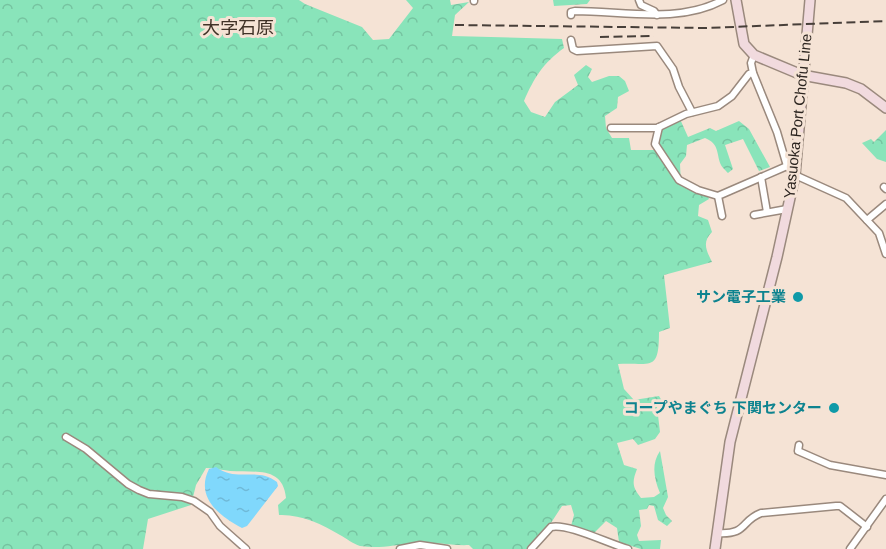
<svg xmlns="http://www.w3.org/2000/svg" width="886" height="549" font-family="Helvetica,'Noto Sans JP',sans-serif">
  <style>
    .forest { fill: url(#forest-crowns) }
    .water { fill: url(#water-ripples) }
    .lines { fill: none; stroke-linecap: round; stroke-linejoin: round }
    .street-casing { stroke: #9a897d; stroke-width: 9 }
    .secondary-casing { stroke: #9a897d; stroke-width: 12 }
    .street { stroke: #fff; stroke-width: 6 }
    .secondary { stroke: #f1dade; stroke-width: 9 }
    .rail { stroke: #473f39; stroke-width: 2; stroke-dasharray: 9 4.5; stroke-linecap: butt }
    .culture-dot { fill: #0f9aa8; stroke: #f5e3d5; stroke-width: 2 }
    .labels { text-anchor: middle; stroke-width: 6; stroke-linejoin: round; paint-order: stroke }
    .street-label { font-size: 15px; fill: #2c2520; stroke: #f5e3d5 }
    .culture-label { font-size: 15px; font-weight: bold; fill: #0d838f; stroke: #f5e3d5; text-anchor: end }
    .quarter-label { font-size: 18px; fill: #403227; stroke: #f5e3d5 }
  </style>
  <defs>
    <pattern id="forest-crowns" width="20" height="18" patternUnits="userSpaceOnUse" patternTransform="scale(1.5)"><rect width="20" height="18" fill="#89e4ba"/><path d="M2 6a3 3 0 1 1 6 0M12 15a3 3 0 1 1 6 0" fill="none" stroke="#76c3a0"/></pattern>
    <pattern id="water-ripples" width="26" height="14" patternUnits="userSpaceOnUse" patternTransform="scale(1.5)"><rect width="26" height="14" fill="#80d8fc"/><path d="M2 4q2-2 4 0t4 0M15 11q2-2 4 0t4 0" fill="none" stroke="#6fb9d8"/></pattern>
  </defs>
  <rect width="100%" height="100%" fill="#f5e3d5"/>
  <g class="forest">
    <path d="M0,0H299L305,4L362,27L373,40L389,39L413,8L406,0H450L451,5L469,2L455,15L452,36L562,39L564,48C543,63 534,78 524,101L531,112L545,117L555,102L578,85L574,75L586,65L592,69L588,77L592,82L609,76H619L625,81L629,91L618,97L617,108L605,116L606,128L612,138H629L631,150H654L661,128L680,119L688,137L710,128L716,131L739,121L749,129L770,167L759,171L743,139L725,145L733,169L728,173C727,172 721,166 721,165C716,154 720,144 705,138L687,145L686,156L680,164L681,186L693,191L706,193L709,199L699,205L698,216L708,220L712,232C702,242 706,250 712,262L664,275L670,328L659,332C659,373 651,362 618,364L624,389L634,400L659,396L662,401L657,407L660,432L655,439L638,445L633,439L617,443L624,465L637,469C632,482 632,487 641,498L654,497L660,493C654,479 651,464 660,451L668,497L663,508L666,515L672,521L667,526L658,520L654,506L649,505L647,509L639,510L641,526L637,535L639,541L661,540L660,549H641L619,542L617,528L606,521L594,533L571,526L574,515L571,505L562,506L547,529L527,549H473L469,545C451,546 432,541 414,543C395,545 379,549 360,546C353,544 346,538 340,535C322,524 300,514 279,515L278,505L286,498C283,465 253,473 230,471C221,470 214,468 206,468L196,485L191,505L148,519L143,549H0Z"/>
    <path d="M553,0H590L587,4L554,6Z"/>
    <path d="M886,130V162L877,159L862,143L871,139L874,142Z"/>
  </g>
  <path class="water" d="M216,467C238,483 256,466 277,482L278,486L247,526L242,528C219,516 195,497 209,469Z"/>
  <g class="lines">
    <g class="street-casing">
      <g id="street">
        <path d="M474,0V1"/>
        <path d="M639,0L641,5L654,11L657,15"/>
        <path d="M571,15V12L575,11C624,11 678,24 723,0"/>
        <path d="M571,40L573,49L577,51L657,46L673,69L679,87L692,112"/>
        <path d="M754,55L751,63L753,73L777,132L787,166L795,175L846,198L879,233L886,254"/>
        <path d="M659,127L655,144L679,180L698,190L718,196"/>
        <path d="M611,128H657L686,114L718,106L732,96L749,74L753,73"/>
        <path d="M761,177L767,212"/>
        <path d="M884,187L886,189"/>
        <path d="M754,215L787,209"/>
        <path d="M722,216L718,196L787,166"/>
        <path d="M867,220L886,204"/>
        <path d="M66,437L86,449L128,484L139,490L149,494L182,497L194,501L210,512L220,526L246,549"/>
        <path d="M799,445L798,451L830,465L886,475"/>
        <path d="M717,533C748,535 740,521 761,513L836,506H840L867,527"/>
        <path d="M400,549L420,545L447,549"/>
        <path d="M531,549L551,527C568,523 609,544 628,549"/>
        <path d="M850,549L886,499"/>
      </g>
    </g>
    <g class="secondary-casing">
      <g id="secondary">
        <path d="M736,0L744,44L754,55L802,75L846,83L861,89L886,108"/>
        <path d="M715,549L730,442L777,257L795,175L810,0"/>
      </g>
    </g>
    <use href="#street" class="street"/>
    <use href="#secondary" class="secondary"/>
    <g class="rail">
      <path d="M455,25L705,28L886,21"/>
      <path d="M600,37L654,36"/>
    </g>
  </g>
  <g class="culture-dot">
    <circle cx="798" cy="297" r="6"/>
    <circle cx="834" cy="408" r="6"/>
  </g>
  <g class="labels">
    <g class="street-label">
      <text transform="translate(798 116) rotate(-84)" y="5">Yasuoka Port Chofu Line</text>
    </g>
    <g class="culture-label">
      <text x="786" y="302">サン電子工業</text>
      <text x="822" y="413">コープやまぐち 下関センター</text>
    </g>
    <g class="quarter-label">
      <text x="238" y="34">大字石原</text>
    </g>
  </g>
</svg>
